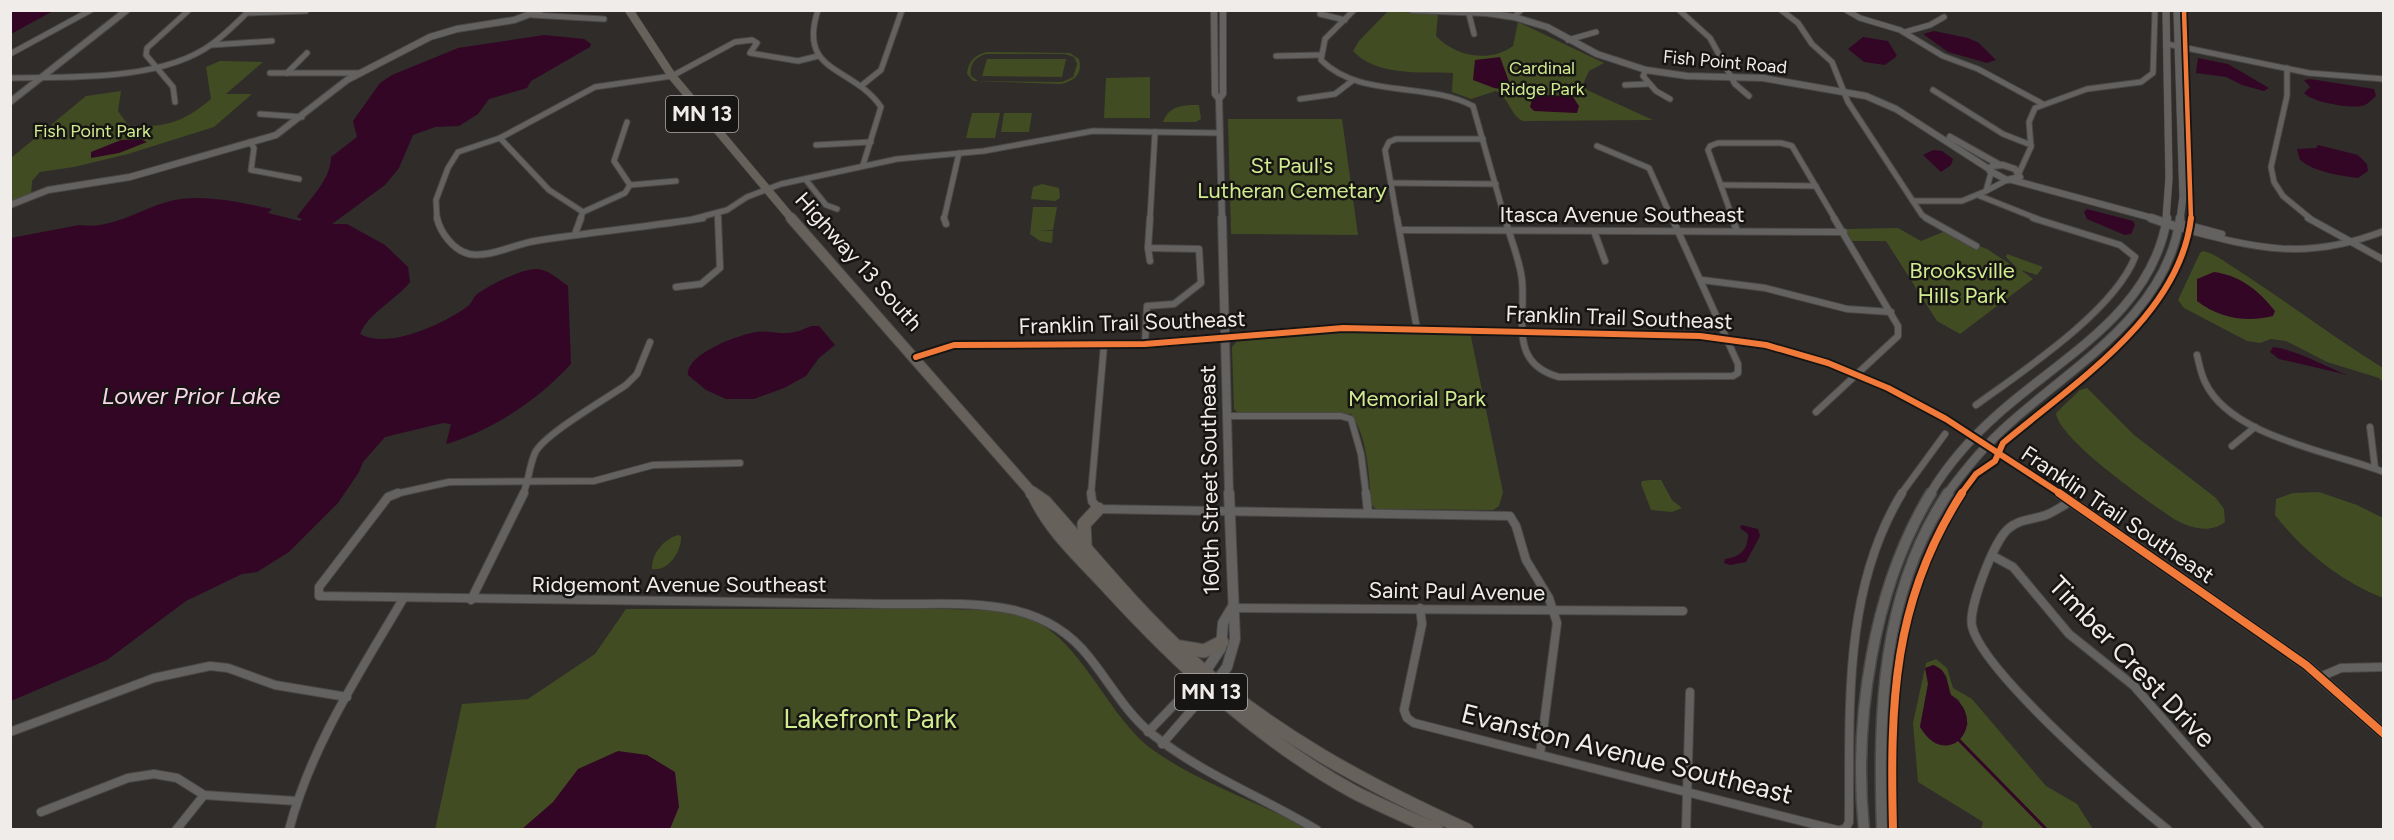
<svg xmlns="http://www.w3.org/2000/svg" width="2394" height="840" font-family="Figtree,sans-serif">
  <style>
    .green { fill: #424c23; fill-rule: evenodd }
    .water { fill: #340625 }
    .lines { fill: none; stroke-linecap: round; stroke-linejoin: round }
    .stream { stroke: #340625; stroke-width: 3 }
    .minor-far2-casing { stroke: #4a4847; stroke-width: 7 }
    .minor-far1-casing { stroke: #4a4847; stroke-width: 8 }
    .minor-casing { stroke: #4a4847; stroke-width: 10 }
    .tertiary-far2-casing { stroke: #4a4847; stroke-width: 8 }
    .tertiary-far1-casing { stroke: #4a4847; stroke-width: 10 }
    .tertiary-casing { stroke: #4a4847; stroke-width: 12 }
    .secondary-far2-casing { stroke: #4a4847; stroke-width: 8 }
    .secondary-far1-casing { stroke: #4a4847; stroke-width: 10 }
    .secondary-casing { stroke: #4a4847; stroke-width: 13 }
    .primary-far2-casing { stroke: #4a4847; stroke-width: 9 }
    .primary-far1-casing { stroke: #4a4847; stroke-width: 12 }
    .primary-casing { stroke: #4a4847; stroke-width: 15 }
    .minor-far2 { stroke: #646260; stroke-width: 5 }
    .minor-far1 { stroke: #646260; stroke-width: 6 }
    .minor { stroke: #646260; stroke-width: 8 }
    .tertiary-far2 { stroke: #646260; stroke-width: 6 }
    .tertiary-far1 { stroke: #646260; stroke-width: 8 }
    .tertiary { stroke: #646260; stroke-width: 10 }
    .secondary-far2 { stroke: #646260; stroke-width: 7 }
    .secondary-far1 { stroke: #646260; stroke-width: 8 }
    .secondary { stroke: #646260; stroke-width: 10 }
    .primary-far2 { stroke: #66625b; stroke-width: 8 }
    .primary-far1 { stroke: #66625b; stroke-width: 10 }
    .primary { stroke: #66625b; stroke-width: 13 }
    .cycleway-far2-casing { stroke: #171513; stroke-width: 8 }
    .cycleway-far1-casing { stroke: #171513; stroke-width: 10 }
    .cycleway-casing { stroke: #171513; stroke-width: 11 }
    .cycleway-far2 { stroke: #f17a3a; stroke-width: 4.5 }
    .cycleway-far1 { stroke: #f17a3a; stroke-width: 6 }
    .cycleway { stroke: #f17a3a; stroke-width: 8 }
    .labels { text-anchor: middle; stroke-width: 5; stroke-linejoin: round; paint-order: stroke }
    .far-street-label { font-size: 18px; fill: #f0ecea; stroke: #171513 }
    .far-park-label { font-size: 18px; fill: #d1eb8f; stroke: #171513 }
    .shield { fill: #171513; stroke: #afacaa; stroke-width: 1.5 }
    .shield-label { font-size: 21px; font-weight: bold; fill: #f0ecea }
    .park-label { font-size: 22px; fill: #d1eb8f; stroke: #171513 }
    .street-label { font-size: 22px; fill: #f0ecea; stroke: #171513 }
    .water-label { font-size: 24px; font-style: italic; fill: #f9d5e9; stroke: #171513 }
    .near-street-label { font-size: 27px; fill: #f0ecea; stroke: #171513 }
    .near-park-label { font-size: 27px; fill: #d1eb8f; stroke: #171513 }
  </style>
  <rect width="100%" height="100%" fill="#2f2c2a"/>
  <g class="green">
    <path d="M1388,11L1438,14L1436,36C1456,57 1490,63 1513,46L1518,22L1604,63L1589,71L1584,82L1587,90L1653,120L1523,121C1511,116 1509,98 1496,91L1471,99L1452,92L1453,73C1422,72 1375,76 1353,51L1359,41Z"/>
    <path d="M987,52L1070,53L1079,59C1083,73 1075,81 1061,84L973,81L967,74C968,62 974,55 987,52ZM986,54H1065L1074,57L1077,64L1073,77L1062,82L978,81L971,76C969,65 975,57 986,54Z"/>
    <path d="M987,59H1066L1062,77L982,76Z"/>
    <path d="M220,61L263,62L226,94H252L214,127L128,154L74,167L40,172L32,181L31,195L11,203V158L86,96L121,91L118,111L128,125C163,129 184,122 211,99L206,67Z"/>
    <path d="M1150,77V118H1104L1106,78Z"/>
    <path d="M1199,105L1201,119L1196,122H1163C1169,105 1184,105 1199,105Z"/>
    <path d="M972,113H1000L995,138H966Z"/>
    <path d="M1004,113H1032L1029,132H1001Z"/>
    <path d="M1228,119H1342L1358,235L1231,234Z"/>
    <path d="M1042,184L1059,188L1060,198L1055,201L1031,199L1033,187Z"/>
    <path d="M1033,207H1057L1053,230L1039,231H1053L1052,243L1040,241L1030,234Z"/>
    <path d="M1898,228L1921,241L1943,232L1987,249L2019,270L2006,257L2007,254L2043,267L2037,275L2021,270L2033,279L1960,334L1937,321L1886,241H1852L1845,229Z"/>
    <path d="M2203,251C2216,254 2225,262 2236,269C2286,301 2333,337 2383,368V382L2379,378L2327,362L2286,341L2271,339L2260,343L2247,341L2184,308L2178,300L2200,253Z"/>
    <path d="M1323,331L1470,332L1503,492L1499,506L1493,510L1376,509L1372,505C1368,476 1369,439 1351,414L1238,413L1234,409L1232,347L1238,340Z"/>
    <path d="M2087,388L2134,435L2216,498L2224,509L2225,522C2210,534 2190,528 2174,519C2149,502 2059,440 2056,413L2080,390Z"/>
    <path d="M1651,480H1661L1672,500L1682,508L1672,512L1651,510L1641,484L1642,481Z"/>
    <path d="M2319,492L2357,505L2383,518V598C2340,581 2304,552 2275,515L2276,499L2293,493Z"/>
    <path d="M678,535L681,536C682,551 668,572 652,569C651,554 664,539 678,535Z"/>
    <path d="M626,609H945C969,610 994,609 1017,614C1079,629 1104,714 1153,750C1195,780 1249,799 1295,822L1306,829L435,830L462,704L528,699L595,654Z"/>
    <path d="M1936,659L1947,668L1953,688L1972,699L2046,786L2077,804L2093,829H1981L1983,822L1918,782L1913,723L1926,663ZM1946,675L1951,695L1959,700L1968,725L1920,727L1928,684Z"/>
  </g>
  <g class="water">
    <path d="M11,10H53V11L11,34Z"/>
    <path d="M1934,31L1968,38L1979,43L1996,60L1987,63L1948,52L1923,34Z"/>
    <path d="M544,35L584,39L591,44L590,47L531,81L527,88L489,99L478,114L459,126L435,127L413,135L399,168L385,185L332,224H347L385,245L408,267L410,282C395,301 369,312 360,334C388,350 444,324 468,306C472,303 473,298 476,295C486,287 523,268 536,269C548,269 558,279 568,286L571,364C538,400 493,430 446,444L451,424L443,423L385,437L363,462L359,472L338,503L289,552L257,572L242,574L186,601L107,660L11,701V238L79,225C119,230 144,204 181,199C210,195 243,203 272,209L268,213L300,221L302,219L297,217C309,199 331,180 331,157L357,137L353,121L380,83L392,75L458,48Z"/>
    <path d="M1863,37L1888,41L1897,56L1885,65L1864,62L1848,49Z"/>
    <path d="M1500,57L1511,87L1507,90L1494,88L1473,80L1475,60Z"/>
    <path d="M2198,58L2228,64L2269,88L2264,91L2242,85L2226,77L2196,73Z"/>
    <path d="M2310,79L2374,89L2376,96C2372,99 2369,103 2365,105C2354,110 2311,102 2304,93L2310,87L2304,80Z"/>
    <path d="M1540,94C1552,97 1562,94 1573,97L1579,106L1577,113L1534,111L1530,107L1533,95Z"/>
    <path d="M141,139L147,142L119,153L91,158V152L121,140Z"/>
    <path d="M2318,145L2358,155L2367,164L2368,171L2358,178C2338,175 2317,173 2300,160L2297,149L2316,148Z"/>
    <path d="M1933,150L1942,151L1953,159L1951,165L1941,172L1923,155Z"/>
    <path d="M2087,209L2133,221L2135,225L2131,234L2125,235L2087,219L2084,212Z"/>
    <path d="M2214,272C2241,276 2258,290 2275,311L2273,316C2246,323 2219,318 2197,301V279Z"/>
    <path d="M811,326H819L835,345L819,358L806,376L784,388L754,399H726L706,390L688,375C686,354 738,335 756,332C767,330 777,334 788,333C796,333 804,329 811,326Z"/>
    <path d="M2273,347C2298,350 2323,366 2348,375L2279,359L2270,352Z"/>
    <path d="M1741,525L1758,529L1760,536L1746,562L1730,565L1724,563L1725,559C1740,557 1748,550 1748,534L1740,528Z"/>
    <path d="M1933,665C1948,670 1946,681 1951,695C1991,722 1947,773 1920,727L1928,684L1925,668Z"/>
    <path d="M618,751L647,755L675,772L679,807L670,829H522L553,802L578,769Z"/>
  </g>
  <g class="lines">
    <path class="stream" d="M1958,739L2047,830"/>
    <g class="minor-far2-casing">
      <g id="minor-far2">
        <path d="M818,10C797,74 852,65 881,107L863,165"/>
        <path d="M1354,10L1325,39L1321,60C1360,99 1426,81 1473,106L1505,219"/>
        <path d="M1468,10L1474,34"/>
        <path d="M1679,10L1710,38L1735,84L1749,96"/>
        <path d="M1781,10L1798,23L1812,44L1832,62L1848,102L1922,215L1928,219"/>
        <path d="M1846,10L1860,18L1900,30L1943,56L1978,69L2043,104"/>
        <path d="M246,13L306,11"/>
        <path d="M1320,14L1345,20"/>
        <path d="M532,15L604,19"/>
        <path d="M1514,17L1521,10"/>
        <path d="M1905,32L1930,25L1944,17"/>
        <path d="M1568,40L1596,32"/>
        <path d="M2167,44L2309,73L2384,79"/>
        <path d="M211,45L272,41"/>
        <path d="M10,54L91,10"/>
        <path d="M1276,56L1321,55"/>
        <path d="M2287,68V96L2271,167L2274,182L2283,196L2311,219"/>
        <path d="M1646,70L1643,76L1656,91L1670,99"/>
        <path d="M270,73H361"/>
        <path d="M287,73L307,53"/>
        <path d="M10,78C70,77 162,81 212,44C226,34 238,21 250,10"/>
        <path d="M1625,85L1647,84"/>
        <path d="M861,86L881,70L902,10"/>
        <path d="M1933,90L2003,134L2031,145"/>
        <path d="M1300,99L1335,94L1352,81"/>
        <path d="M175,102L173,87L146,55L147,48L189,10"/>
        <path d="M260,114L302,117"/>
        <path d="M500,138L549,190L583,212L580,219"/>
        <path d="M250,142L254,148L251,170L299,179"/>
        <path d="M816,145L871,142"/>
        <path d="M1597,146L1649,168L1672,219"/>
        <path d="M1991,173L1986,191L2007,180"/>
        <path d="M2019,173L2031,147L2029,122L2035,108L2087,89L2141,82L2153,73L2155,10"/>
        <path d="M806,180L826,205L837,209"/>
        <path d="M1392,183L1496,184"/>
        <path d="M630,185L676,181"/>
        <path d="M1721,185L1816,186"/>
        <path d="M1980,196L2038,219"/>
        <path d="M1913,201H1962L1986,191"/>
        <path d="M583,212L625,193L630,185L614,161L627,122"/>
        <path d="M718,213V219"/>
        <path d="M437,219L436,200L448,168L458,152L500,138L595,87L672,76L735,42L752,40L757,43L750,53L798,61L818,56"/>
        <path d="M693,219L727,210L747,197L781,184L897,159L984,151L1093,131L1219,133"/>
        <path d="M944,219L959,153"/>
        <path d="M1150,219L1155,132"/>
        <path d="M1397,219L1385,150L1389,142L1396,139H1483"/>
        <path d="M1733,219L1708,150L1710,146L1718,143H1781L1792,146L1835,219"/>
      </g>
    </g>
    <g class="minor-far1-casing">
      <g id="minor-far1">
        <path d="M437,218C440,232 453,250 469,254C490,258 515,244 535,241C591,232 647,227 703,218"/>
        <path d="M944,218L946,224"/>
        <path d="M1397,218L1417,329"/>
        <path d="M1505,218C1510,238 1520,260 1522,280C1526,320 1508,363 1559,377L1733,376L1738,373V364L1672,218"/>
        <path d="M1732,218L1737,231"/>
        <path d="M1926,218L1976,246"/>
        <path d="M2308,218L2384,260"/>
        <path d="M2181,223L2222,234"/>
        <path d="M2180,228C2258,249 2306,261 2384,231"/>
        <path d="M1400,230L1844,232"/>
        <path d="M1594,231L1605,261"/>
        <path d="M575,234L581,218"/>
        <path d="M1148,248L1150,261"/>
        <path d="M1702,280L1765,288L1847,309L1891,312"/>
        <path d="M676,287L701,284L720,268L718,218"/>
        <path d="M1145,344L1147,306L1174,304L1201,283L1199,249L1148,248L1150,218"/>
        <path d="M2197,355C2199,364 2201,374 2205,382C2230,437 2333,452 2384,472"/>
        <path d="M1976,405C2023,371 2114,311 2135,257L2120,245L2033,218"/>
        <path d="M1816,412L1898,336V326L1834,218"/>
        <path d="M1227,416H1341L1351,419L1361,454L1366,494"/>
        <path d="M2370,427L2375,468"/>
        <path d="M2232,446L2255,427"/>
        <path d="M395,494L449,482L594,481L653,465L740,463"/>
        <path d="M523,494C529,481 529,466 535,453C543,435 607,398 626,385L637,374L650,342"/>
        <path d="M1091,494L1104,345"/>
        <path d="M1901,494L1945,434"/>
      </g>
    </g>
    <g class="minor-casing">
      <g id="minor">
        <path d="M398,493L388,497L319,587V596L887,604C960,605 1039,593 1089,657C1110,683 1126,713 1152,734C1202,774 1262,797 1317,830"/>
        <path d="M1091,493L1092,501L1098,509L1510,516L1516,526L1526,560L1549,598L1557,623L1540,754"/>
        <path d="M1366,493L1368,512"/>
        <path d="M2070,502C2062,506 2054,512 2046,515C2032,520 2019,519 2008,529C1994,541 1968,608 1972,626C1982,672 2127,797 2168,830"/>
        <path d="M1993,556L2013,567L2069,634L2134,686L2260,830"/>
        <path d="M471,600L524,493"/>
        <path d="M1232,608L1683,611"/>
        <path d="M1420,608L1422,624L1404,710L1407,718L1414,723L1837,830"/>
        <path d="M2320,677L2341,668L2384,667"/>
        <path d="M10,732L154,678L210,666L228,668L275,685L347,697"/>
        <path d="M1148,732L1198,680"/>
        <path d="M1162,744L1209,690"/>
        <path d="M41,812L128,778L154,774L177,778L204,795L296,801"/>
        <path d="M176,830L204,795"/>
        <path d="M289,830C311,746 359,674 403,599"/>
        <path d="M1686,830L1690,692"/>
        <path d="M1841,830L1846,828L1849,822C1850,711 1842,591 1902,493"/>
      </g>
    </g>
    <g class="tertiary-far2-casing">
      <g id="tertiary-far2">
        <path d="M1214,10L1215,94L1219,99L1222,219"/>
        <path d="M1412,10L1487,13L1514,17L1547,27L1597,54L1646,70L1687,76L1763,78L1866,96L1896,109L1989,169"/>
        <path d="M1219,99L1223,94V10"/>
        <path d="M10,102L127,10"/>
        <path d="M1950,137L2000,165"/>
        <path d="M2003,165L2015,169L2020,177L2007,180L1990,171L1992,166Z"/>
        <path d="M2012,180L2156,219"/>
        <path d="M10,205L48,190L130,177L276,135L347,80L430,37L457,29L514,20L541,10"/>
      </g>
    </g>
    <g class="tertiary-far1-casing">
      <g id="tertiary-far1">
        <path d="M1222,218L1229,494"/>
        <path d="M2151,218L2180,228"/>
        <path d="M916,357L954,345L1145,344L1343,328L1700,336L1766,345L1828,363L1888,388L1946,419L2061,494"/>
      </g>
    </g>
    <g class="tertiary-casing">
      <g id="tertiary">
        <path d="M2059,493L2306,665L2384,734"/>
        <path d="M1203,675L1221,648L1223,623L1232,608"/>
        <path d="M1214,685L1227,667L1235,639L1229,493"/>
      </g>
    </g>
    <g class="secondary-far2-casing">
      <g id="secondary-far2">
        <path d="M2166,10L2169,178L2166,219"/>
        <path d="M2177,10L2183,197L2180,219"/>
      </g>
    </g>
    <g class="secondary-far1-casing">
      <g id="secondary-far1">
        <path d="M1930,494C1948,464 1972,437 1998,414C2063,356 2152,312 2167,218"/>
        <path d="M1947,494C1966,468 1986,444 2010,423C2076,364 2167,313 2180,218"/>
      </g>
    </g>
    <g class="secondary-casing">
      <g id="secondary">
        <path d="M1864,830C1853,720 1873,588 1931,493"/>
        <path d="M1882,830C1878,713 1881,593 1948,493"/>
      </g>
    </g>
    <g class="primary-far2-casing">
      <path id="primary-far2" d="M629,10L672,76L792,219"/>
    </g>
    <g class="primary-far1-casing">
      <path id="primary-far1" d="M791,218L1033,494"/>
    </g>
    <g class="primary-casing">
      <g id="primary">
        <path d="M1032,493L1045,502C1092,555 1137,611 1190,659C1270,733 1368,785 1467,830"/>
        <path d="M1034,495C1050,530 1079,556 1104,583C1177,663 1259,740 1354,792C1381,806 1409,818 1437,830"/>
        <path d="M1085,545L1084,524L1098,509"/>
        <path d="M1180,647L1204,651L1222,642"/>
      </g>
    </g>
    <use href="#minor-far2" class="minor-far2"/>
    <use href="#minor-far1" class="minor-far1"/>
    <use href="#minor" class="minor"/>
    <use href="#tertiary-far2" class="tertiary-far2"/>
    <use href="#tertiary-far1" class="tertiary-far1"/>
    <use href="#tertiary" class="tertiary"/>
    <use href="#secondary-far2" class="secondary-far2"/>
    <use href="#secondary-far1" class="secondary-far1"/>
    <use href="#secondary" class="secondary"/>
    <use href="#primary-far2" class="primary-far2"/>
    <use href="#primary-far1" class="primary-far1"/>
    <use href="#primary" class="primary"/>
    <g class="cycleway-far2-casing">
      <path id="cycleway-far2" d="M2184,10L2191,219"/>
    </g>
    <g class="cycleway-far1-casing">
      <g id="cycleway-far1">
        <path d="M916,357L954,345L1145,344L1343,328L1700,336L1766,345L1828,363L1888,388L1946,419L2061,494"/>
        <path d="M1961,494L1976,474L1995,461L2003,443C2073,384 2180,316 2191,218"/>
      </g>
    </g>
    <g class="cycleway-casing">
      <g id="cycleway">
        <path d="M2059,493L2306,665L2384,734"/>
        <path d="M1893,830C1890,704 1892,602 1962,493"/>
      </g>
    </g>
    <use href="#cycleway-far2" class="cycleway-far2"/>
    <use href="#cycleway-far1" class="cycleway-far1"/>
    <use href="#cycleway" class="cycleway"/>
  </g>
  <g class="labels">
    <g class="far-street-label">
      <text transform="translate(1725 62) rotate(5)" y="6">Fish Point Road</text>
    </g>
    <g class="far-park-label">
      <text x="1542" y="74">Cardinal<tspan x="1542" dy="21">Ridge Park</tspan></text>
      <text x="92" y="137">Fish Point Park</text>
    </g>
    <g class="shield">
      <rect x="666" y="96" width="72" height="36" rx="4.5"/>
      <rect x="1175" y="674" width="72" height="36" rx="4.5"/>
    </g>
    <g class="shield-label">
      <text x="702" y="121">MN 13</text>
      <text x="1211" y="699">MN 13</text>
    </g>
    <g class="park-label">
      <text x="1292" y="173">St Paul's<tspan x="1292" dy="25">Lutheran Cemetary</tspan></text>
      <text x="1962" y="278">Brooksville<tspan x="1962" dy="25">Hills Park</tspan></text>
      <text x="1417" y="406">Memorial Park</text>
    </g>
    <g class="street-label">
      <text x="1622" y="222">Itasca Avenue Southeast</text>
      <text transform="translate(859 261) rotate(48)" y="8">Highway 13 South</text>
      <text transform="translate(1619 317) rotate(2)" y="8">Franklin Trail Southeast</text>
      <text transform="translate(1132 322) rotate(-2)" y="8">Franklin Trail Southeast</text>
      <text transform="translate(1209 480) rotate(-91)" y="8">160th Street Southeast</text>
      <text transform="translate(2118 514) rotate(34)" y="8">Franklin Trail Southeast</text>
      <text x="679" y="592">Ridgemont Avenue Southeast</text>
      <text transform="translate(1457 591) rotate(1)" y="8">Saint Paul Avenue</text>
    </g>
    <g class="water-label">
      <text x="191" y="404">Lower Prior Lake</text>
    </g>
    <g class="near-street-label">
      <text transform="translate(2132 662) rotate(46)" y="9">Timber Crest Drive</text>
      <text transform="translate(1627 754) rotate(14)" y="9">Evanston Avenue Southeast</text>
    </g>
    <g class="near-park-label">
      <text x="870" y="728">Lakefront Park</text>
    </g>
  </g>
  <rect width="2394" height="840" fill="none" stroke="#f0ecea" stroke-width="24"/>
</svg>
